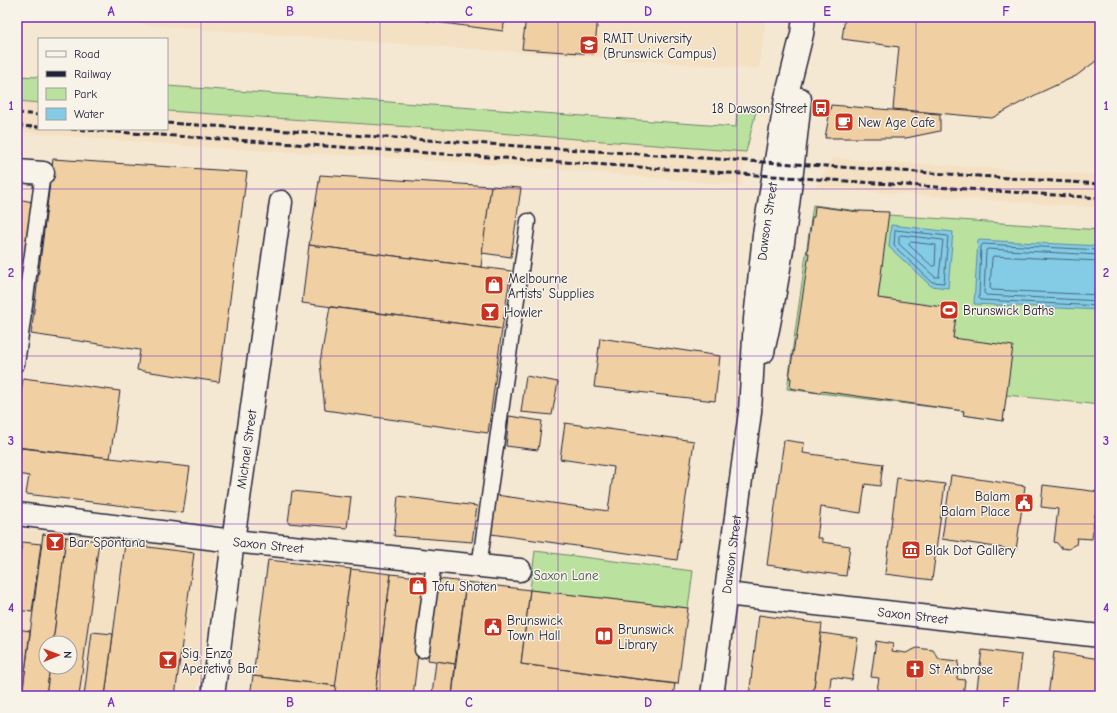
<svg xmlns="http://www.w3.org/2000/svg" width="1117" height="713" font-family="'Comic Neue',sans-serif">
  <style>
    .built { fill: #f4e1c4; fill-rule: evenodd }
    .green { fill: #bae29e; stroke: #6e826c }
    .water { fill: #84cce5; stroke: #5d88a1 }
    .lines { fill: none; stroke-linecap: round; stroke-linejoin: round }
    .shore { stroke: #49667f; stroke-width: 1 }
    .building { fill: #f0d0a2; stroke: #22223b }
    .lane-casing { stroke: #22223b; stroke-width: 17 }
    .street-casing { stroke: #22223b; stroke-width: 25 }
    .secondary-casing { stroke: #22223b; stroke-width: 25 }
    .lane { stroke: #f7f3e8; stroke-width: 14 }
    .street { stroke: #f7f3e8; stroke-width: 22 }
    .secondary { stroke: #f7f3e8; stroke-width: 22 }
    .rail { stroke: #22223b; stroke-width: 3; stroke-dasharray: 6 3; stroke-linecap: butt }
    .grid { fill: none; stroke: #7b2cbf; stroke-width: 1; stroke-opacity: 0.55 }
    .labels { text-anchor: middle; stroke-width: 3; stroke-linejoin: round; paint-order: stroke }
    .poi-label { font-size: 13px; fill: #22223b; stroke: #f7f3e8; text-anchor: start }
    .street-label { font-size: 13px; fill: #22223b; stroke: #f7f3e8 }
    .park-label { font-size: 13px; fill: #485254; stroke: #f7f3e8 }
    .neatline { fill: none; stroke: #7b2cbf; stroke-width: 1.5 }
    .grid-label { font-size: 13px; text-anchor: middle; font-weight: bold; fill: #7b2cbf }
  </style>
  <rect width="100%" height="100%" fill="#f5e8d3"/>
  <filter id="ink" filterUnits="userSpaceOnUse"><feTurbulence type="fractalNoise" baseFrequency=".025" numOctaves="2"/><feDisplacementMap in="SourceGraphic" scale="8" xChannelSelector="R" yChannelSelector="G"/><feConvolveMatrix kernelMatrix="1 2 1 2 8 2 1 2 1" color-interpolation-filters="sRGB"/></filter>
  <g filter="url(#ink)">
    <g class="built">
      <path d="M58,17H766L759,69L302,37L58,18Z"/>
      <path d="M17,101L39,103V129H167V111L473,131L746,152L742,186L565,170L375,157L210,148L17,132Z"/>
      <path d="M832,158L1100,175V208L815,188Z"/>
      <path d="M17,529L217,548L197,696H17ZM46,643H70V667H46Z"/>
    </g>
    <g class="green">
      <path d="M17,76L39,77V103L17,101Z"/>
      <path d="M167,86L736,127L737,107H757L746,152L473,131L167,111Z"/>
      <path d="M813,205L888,215L1100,230V405L1006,395L1003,421L963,415L964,411L787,389Z"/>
      <path d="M535,551L693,571L688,608L530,590Z"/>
    </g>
    <g class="water">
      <path d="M891,225L953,232L948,288L931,286L889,247Z"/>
      <path d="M978,240L1100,246V310L974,304Z"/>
    </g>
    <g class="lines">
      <g class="shore">
        <path d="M896,230L948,236L944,283L932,282L894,246L895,231Z"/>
        <path d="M901,235L943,240L939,277H935L899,244V237Z"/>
        <path d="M911,242L936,245L935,266H932L910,246L909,244Z"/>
        <path d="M1100,250L983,244L981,246L979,298L981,300L1100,306"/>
        <path d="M1100,255L987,249L986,251L984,293L986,295L1100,301"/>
        <path d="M1100,261L993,256L992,258L990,288L992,290L1100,295"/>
      </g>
    </g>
    <g class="building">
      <path d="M398,17H505L503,31Z"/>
      <path d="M526,17H598L594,54L522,49Z"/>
      <path d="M845,17H1100V58L1076,76L1037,94L992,118L893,109L899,47L842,39Z"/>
      <path d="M831,105L940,114V131L906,138H825Z"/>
      <path d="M53,159L247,172L219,382L137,370L140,350L31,334Z"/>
      <path d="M320,175L491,186L481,267L309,245Z"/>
      <path d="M491,186L521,188L511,257L482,253Z"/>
      <path d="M17,199L33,202L25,260L17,259Z"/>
      <path d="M815,206L859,212V211L889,212L878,298L957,309L953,338L1013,346L1003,421L963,415L964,411L821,391L820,393L790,388L791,378H789L795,341H796L809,253H807L812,217H814Z"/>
      <path d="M309,245L511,271L502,329L302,303Z"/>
      <path d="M330,307L502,329L488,433L325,410L320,362Z"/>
      <path d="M600,338L720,356L715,401L594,387Z"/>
      <path d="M526,376L558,382L552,415L521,412Z"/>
      <path d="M23,378L120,391L110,458L17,447V420Z"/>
      <path d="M509,416L542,421L538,450L506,446Z"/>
      <path d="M1100,420V446H1096Z"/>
      <path d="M565,423L694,441L677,560L491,534L496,495L608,511L614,467L560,459Z"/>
      <path d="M784,440L804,443L803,453L883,464L880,486L865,484L861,513L821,507L817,538H822V542L850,546L846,576L767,565Z"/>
      <path d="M21,448L190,467L183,513L26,494L29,476L18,474Z"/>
      <path d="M951,475L1025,486L1016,550L942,539Z"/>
      <path d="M897,478L945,484L932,580L885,574Z"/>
      <path d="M1043,485L1100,492V514H1095L1092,539L1077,538L1076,545H1074L1069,549L1061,548L1057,543L1054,542L1058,509L1041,507Z"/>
      <path d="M292,491L351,497L347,528L288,523Z"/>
      <path d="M398,496L477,506L472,542L394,536Z"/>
      <path d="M43,534L66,537L53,643H46V667H50L46,696H22Z"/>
      <path d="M66,537L99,541L79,696H46L50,667H70V643H53Z"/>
      <path d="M22,542L41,544L32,612L17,610V576Z"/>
      <path d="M125,544L194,553L175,696H105Z"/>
      <path d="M268,560L351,569L336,686L253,676Z"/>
      <path d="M351,569L391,574L375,696H334Z"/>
      <path d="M391,574L427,578L413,696H375Z"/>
      <path d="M438,579L466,582L455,664L428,660Z"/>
      <path d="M466,582L530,590L521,664L675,684L673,696H452Z"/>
      <path d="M530,590L688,608L678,684L521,664Z"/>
      <path d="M759,615L822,624L813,696H749Z"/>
      <path d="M17,629L30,631L22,696H17Z"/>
      <path d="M92,632L113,634L105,696H84Z"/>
      <path d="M821,633L858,638L852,680L831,677L829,696H813Z"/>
      <path d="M876,641L893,644L892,651L906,653L917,648L933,650L939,659L959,661L957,679L965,680L963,696H876L879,678L871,677Z"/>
      <path d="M982,650L1022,655L1017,696H976Z"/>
      <path d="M1054,652L1100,659V696H1048Z"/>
      <path d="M436,661L455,664L452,696H413V693L432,695Z"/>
      <path d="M253,676L336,686L334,696H250Z"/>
    </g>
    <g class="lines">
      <g class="lane-casing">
        <g id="lane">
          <path d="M17,364L43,173"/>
          <path d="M479,567L528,221"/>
          <path d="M422,650L434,562"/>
        </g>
      </g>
      <g class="street-casing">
        <g id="street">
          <path d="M17,171L43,173"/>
          <path id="s1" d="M17,514L233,541L520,570"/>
          <path id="s2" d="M726,594L1100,636"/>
          <path id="s3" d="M213,696L233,541L281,202"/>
        </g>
      </g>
      <g class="secondary-casing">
        <g id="secondary">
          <path d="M763,352C782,269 791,184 800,99"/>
          <path id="s4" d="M712,696L750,412L755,319L764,235L786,98L802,34L804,17"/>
        </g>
      </g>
      <use href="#lane" class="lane"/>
      <use href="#street" class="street"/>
      <use href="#secondary" class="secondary"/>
      <g class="rail">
        <path d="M17,113L39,115"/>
        <path d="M167,123L1100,184"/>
        <path d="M17,126L39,127"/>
        <path d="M71,129L1100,198"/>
      </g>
    </g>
  </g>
  <path class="grid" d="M201,17V696M380,17V696M558,17V696M737,17V696M916,17V696M17,189H1100M17,356H1100M17,524H1100"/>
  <defs>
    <g id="university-square" transform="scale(1)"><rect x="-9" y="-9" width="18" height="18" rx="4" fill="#c8321e" stroke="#f7f3e8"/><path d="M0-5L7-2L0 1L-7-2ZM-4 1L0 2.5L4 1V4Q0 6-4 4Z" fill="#fff"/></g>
    <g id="bus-square" transform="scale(1)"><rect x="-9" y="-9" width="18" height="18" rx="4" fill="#c8321e" stroke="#f7f3e8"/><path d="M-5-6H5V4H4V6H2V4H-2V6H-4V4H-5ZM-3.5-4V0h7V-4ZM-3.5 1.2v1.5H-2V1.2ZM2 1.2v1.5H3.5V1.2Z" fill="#fff"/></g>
    <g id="cafe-square" transform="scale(1)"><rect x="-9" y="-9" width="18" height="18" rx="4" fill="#c8321e" stroke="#f7f3e8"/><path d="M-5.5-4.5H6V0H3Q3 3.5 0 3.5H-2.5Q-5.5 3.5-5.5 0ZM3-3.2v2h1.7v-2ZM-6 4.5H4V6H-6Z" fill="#fff"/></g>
    <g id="shop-square" transform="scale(1)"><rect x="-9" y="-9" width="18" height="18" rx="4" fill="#c8321e" stroke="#f7f3e8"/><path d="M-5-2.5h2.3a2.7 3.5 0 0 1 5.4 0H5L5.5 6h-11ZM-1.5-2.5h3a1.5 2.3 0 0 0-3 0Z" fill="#fff"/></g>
    <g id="stadium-square" transform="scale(1)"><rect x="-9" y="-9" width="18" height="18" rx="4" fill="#c8321e" stroke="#f7f3e8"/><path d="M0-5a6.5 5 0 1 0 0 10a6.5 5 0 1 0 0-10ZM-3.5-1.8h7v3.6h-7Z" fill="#fff"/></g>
    <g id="bar-square" transform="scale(1)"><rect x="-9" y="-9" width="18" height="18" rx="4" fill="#c8321e" stroke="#f7f3e8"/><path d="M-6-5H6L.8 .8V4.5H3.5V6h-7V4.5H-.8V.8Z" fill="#fff"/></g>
    <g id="civic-square" transform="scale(1)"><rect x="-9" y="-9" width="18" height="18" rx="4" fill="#c8321e" stroke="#f7f3e8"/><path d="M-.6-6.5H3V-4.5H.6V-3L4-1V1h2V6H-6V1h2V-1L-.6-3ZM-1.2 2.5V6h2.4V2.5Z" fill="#fff"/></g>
    <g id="museum-square" transform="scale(1)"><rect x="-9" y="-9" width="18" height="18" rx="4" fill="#c8321e" stroke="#f7f3e8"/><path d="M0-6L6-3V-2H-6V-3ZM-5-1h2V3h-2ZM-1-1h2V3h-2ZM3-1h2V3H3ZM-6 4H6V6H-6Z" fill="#fff"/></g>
    <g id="library-square" transform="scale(1)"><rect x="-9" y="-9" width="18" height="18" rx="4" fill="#c8321e" stroke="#f7f3e8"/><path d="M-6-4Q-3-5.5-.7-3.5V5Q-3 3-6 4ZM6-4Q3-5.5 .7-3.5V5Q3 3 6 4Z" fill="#fff"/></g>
    <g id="church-square" transform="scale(1)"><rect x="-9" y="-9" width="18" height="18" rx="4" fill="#c8321e" stroke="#f7f3e8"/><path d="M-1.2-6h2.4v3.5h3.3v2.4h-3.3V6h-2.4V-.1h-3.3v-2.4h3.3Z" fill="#fff"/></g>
  </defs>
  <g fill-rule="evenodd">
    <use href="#university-square" x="589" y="45"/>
    <use href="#bus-square" x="821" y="108"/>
    <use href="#cafe-square" x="844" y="122"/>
    <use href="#shop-square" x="494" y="285"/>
    <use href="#stadium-square" x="949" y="310"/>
    <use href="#bar-square" x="490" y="312"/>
    <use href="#civic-square" x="1024" y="503"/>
    <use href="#bar-square" x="55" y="542"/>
    <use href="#museum-square" x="911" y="550"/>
    <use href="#shop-square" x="418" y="586"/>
    <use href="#civic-square" x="493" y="627"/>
    <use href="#library-square" x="604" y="636"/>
    <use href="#bar-square" x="168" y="660"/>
    <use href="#church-square" x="915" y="669"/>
  </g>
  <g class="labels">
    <g class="poi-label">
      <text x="603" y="43">RMIT University<tspan x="603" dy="15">(Brunswick Campus)</tspan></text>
      <text x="807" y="113" text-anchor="end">18 Dawson Street</text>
      <text x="858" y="127">New Age Cafe</text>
      <text x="508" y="283">Melbourne<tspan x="508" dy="15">Artists' Supplies</tspan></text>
      <text x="963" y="315">Brunswick Baths</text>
      <text x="504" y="317">Howler</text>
      <text x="1010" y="501" text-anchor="end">Balam<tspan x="1010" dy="15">Balam Place</tspan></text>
      <text x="69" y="547">Bar Spontana</text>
      <text x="925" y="555">Blak Dot Gallery</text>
      <text x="432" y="591">Tofu Shoten</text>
      <text x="507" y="625">Brunswick<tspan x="507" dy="15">Town Hall</tspan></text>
      <text x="618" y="634">Brunswick<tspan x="618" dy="15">Library</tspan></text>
      <text x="182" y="658">Sig. Enzo<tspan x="182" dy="15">Aperetivo Bar</tspan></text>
      <text x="929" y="674">St Ambrose</text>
    </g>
    <g class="street-label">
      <text dy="5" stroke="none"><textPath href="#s4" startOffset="478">Dawson Street</textPath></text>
      <text dy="5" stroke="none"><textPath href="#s3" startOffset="249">Michael Street</textPath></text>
      <text dy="5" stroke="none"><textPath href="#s1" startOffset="253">Saxon Street</textPath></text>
      <text dy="5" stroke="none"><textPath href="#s4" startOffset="143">Dawson Street</textPath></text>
      <text dy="5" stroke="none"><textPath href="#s2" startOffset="188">Saxon Street</textPath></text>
    </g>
    <g class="park-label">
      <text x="566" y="580">Saxon Lane</text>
    </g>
  </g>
  <rect width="1117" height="713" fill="none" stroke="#f7f3e8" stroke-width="44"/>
  <rect x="38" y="38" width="130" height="92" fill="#f7f3e8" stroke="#a29fa3"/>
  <rect x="46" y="51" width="20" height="6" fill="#f7f3e8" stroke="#a29fa3"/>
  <text x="74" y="58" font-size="12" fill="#22223b">Road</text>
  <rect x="46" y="71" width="20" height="6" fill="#22223b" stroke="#a29fa3"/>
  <text x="74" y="78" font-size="12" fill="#22223b">Railway</text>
  <rect x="46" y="88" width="20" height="12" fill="#bae29e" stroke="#a29fa3"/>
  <text x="74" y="98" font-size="12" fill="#22223b">Park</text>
  <rect x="46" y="108" width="20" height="12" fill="#84cce5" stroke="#a29fa3"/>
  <text x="74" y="118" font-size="12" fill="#22223b">Water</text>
  <g transform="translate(58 655) rotate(89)"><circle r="19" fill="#f7f3e8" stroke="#a29fa3"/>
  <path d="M0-3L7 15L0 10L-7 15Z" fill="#c8321e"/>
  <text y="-6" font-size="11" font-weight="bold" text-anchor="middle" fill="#22223b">N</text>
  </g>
  <rect x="22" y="22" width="1073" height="669" class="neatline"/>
  <g class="grid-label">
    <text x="111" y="16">A</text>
    <text x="290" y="16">B</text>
    <text x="469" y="16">C</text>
    <text x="648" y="16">D</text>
    <text x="827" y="16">E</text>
    <text x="1006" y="16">F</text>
    <text x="11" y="110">1</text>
    <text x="1106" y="110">1</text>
    <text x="11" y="277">2</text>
    <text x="1106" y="277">2</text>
    <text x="11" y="445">3</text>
    <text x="1106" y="445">3</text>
    <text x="11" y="612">4</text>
    <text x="1106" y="612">4</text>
    <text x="111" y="707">A</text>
    <text x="290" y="707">B</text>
    <text x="469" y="707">C</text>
    <text x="648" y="707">D</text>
    <text x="827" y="707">E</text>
    <text x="1006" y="707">F</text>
  </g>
</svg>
